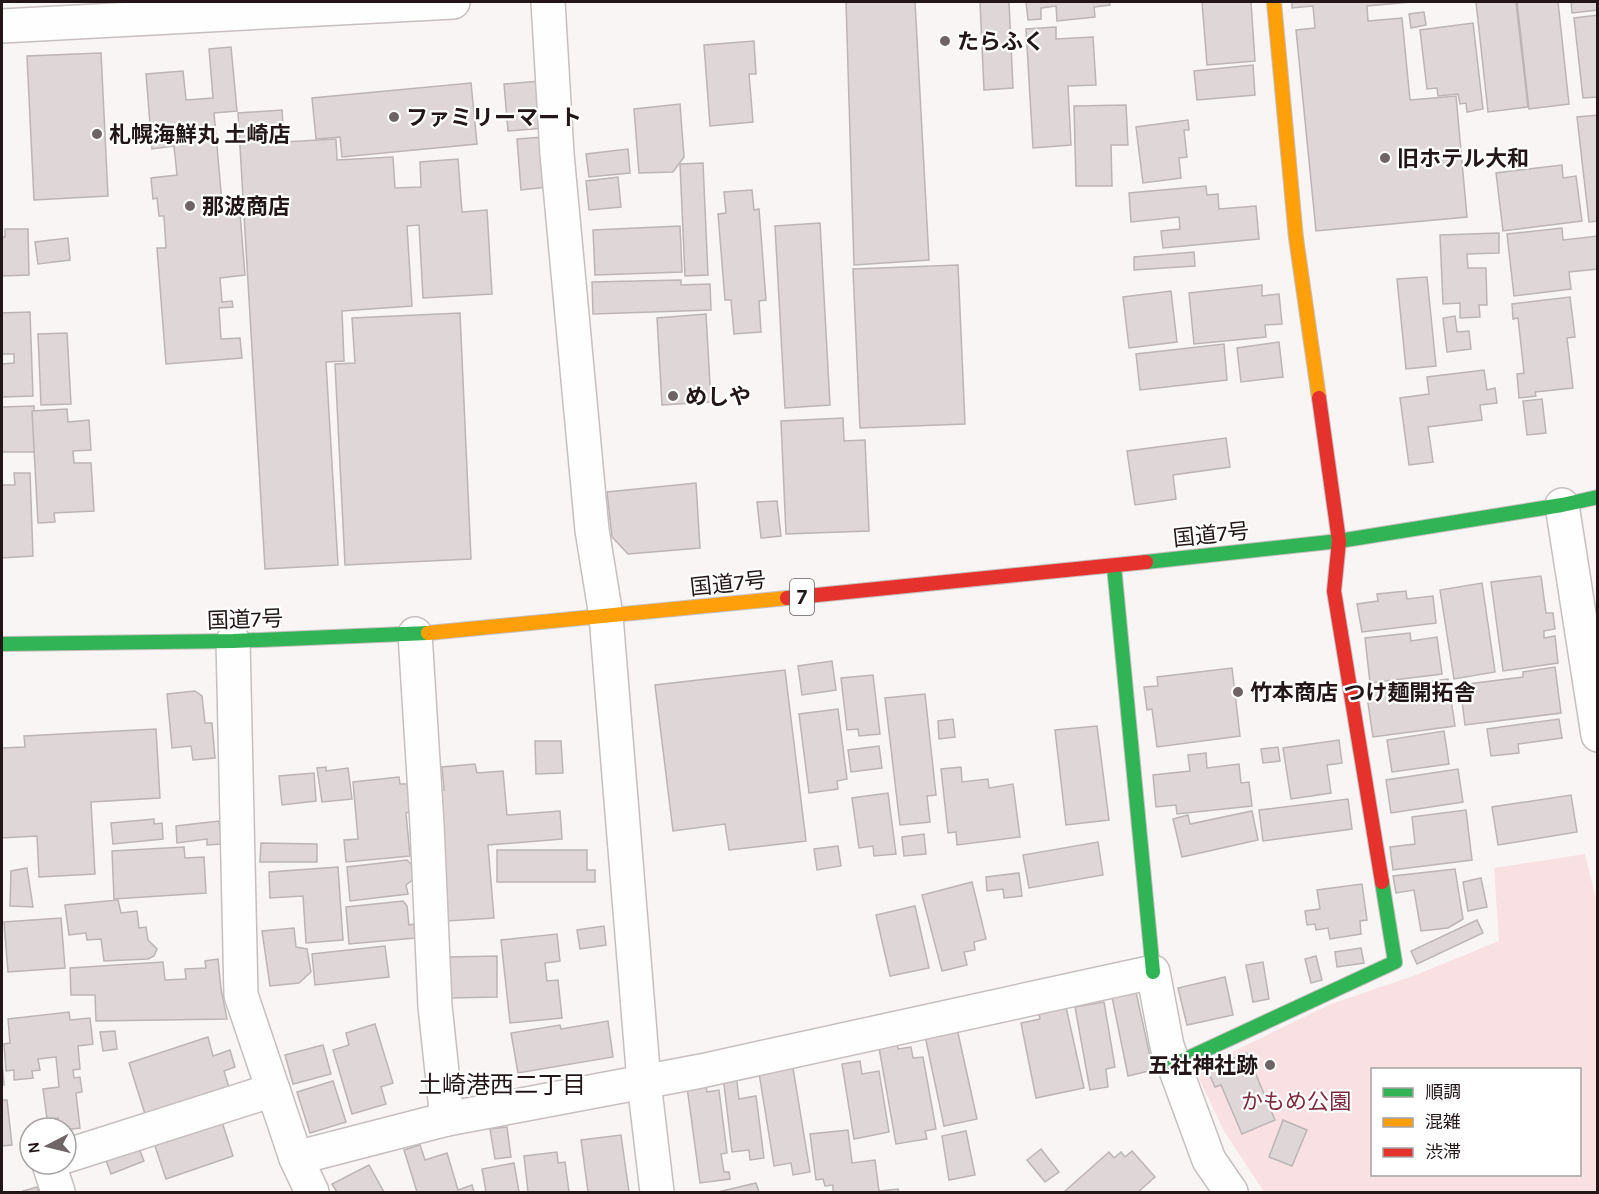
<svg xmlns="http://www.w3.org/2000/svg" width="1599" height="1194" font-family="Karla,'Noto Sans JP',sans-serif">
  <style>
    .green { fill: #f9e0e3; fill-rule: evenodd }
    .building { fill: #dfd6d7; stroke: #bcb4b5; stroke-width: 1.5 }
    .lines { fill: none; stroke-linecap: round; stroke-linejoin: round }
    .street-casing { stroke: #c7bfbf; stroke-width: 36 }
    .fast-casing { stroke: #c7bfbf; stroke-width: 16 }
    .slow-casing { stroke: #c7bfbf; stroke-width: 16 }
    .jam-casing { stroke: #c7bfbf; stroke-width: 16 }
    .street { stroke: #fefefe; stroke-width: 33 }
    .fast { stroke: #30b455; stroke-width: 14 }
    .slow { stroke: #ff9f0a; stroke-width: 14 }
    .jam { stroke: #e5322d; stroke-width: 14 }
    .poi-dot { fill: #6e6465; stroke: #fff; stroke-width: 2 }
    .labels { text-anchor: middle; stroke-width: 4.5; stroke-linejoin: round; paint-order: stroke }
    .shield { fill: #fff; stroke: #655c5d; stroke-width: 1.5 }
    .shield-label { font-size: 21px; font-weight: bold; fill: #231618 }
    .poi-label { font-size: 22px; font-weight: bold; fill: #231618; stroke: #fff; text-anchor: start }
    .street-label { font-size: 22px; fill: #231618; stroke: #fff }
    .park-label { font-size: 22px; fill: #7d2a3e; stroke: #fff }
    .neighbourhood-label { font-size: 24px; fill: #231618; stroke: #fff }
  </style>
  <rect width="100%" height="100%" fill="#f9f5f5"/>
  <path class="green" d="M1585,854L1598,907L1597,1192H1264L1224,1131L1195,1070L1331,1004L1413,976L1499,941L1494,868ZM1372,1070H1580V1174H1372Z"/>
  <g class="building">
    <path d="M846,2H915L929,260L854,265Z"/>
    <path d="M980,2H1009L1013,88L984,90Z"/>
    <path d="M1026,2H1109L1110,5L1094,7L1095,17L1057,21L1056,6L1041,8V19L1028,20Z"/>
    <path d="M1202,2H1251L1255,61L1207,65Z"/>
    <path d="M1292,2H1411L1367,6L1368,21L1402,18L1410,100L1456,96L1467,217L1316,231L1296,30L1315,28L1313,6L1292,8Z"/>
    <path d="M1476,2H1516L1528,107L1488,112Z"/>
    <path d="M1517,2H1558L1569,104L1529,109Z"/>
    <path d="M1571,2H1598V10L1572,13Z"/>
    <path d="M1424,12L1426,25L1411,28L1409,14Z"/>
    <path d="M1598,15V97L1583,98L1574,18Z"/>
    <path d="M1473,23L1483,109L1467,112L1466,103L1460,104L1458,94L1438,96L1437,88L1427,89L1420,30Z"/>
    <path d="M1056,27V39L1093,37L1096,85L1068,86L1071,145L1033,148L1026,29Z"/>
    <path d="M754,41L756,74H749L753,122L710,126L704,45Z"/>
    <path d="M231,47L237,111L214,113L223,214L240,213L245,275L220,278L222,302L232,301L233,307L219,308L221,339L240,338L242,358L166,364L157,248H166L164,216H159L157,198L153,199L151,178L177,175L174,146L152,149L146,74L183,71L186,100L213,98L209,49Z"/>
    <path d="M101,53L108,196L34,200L27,56Z"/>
    <path d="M1253,65L1255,95L1197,100L1194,71Z"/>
    <path d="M540,81L545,128L508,131L504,84Z"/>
    <path d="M471,83L477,144L342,157L340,137L316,139L312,98Z"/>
    <path d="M680,104L684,157L673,172L639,173L634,109Z"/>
    <path d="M1126,105L1128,145H1111L1112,186H1076L1074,106Z"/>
    <path d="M282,110L284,142L336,139L337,160L393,157L395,188L421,187L420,162L458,159L462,212L487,210L492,294L423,298L419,225L407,226L412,306L342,311L344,361L326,362L338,565L265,569L238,113Z"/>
    <path d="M1598,115V221L1589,222L1577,117Z"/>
    <path d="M1188,120L1189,130H1184L1187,157L1179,158L1181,178L1143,183L1136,127Z"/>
    <path d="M543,137L548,187L521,190L517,139Z"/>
    <path d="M628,149L630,173L589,177L586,154Z"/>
    <path d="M703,163L708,275L685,276L680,164Z"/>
    <path d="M1562,165L1563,178L1576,176L1582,221L1503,231L1496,173Z"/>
    <path d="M618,177L621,207L589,210L586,181Z"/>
    <path d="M1206,186L1207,195L1218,194L1219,209L1256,206L1259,239L1163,248L1161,231L1180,229L1179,217L1131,222L1129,193Z"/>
    <path d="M752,190L754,210L759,209L766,300L759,301L761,332L734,334L731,300H725L718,214L726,213L724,192Z"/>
    <path d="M820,223L830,405L785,408L775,226Z"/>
    <path d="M680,226L682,272L595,275L593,230Z"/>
    <path d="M1562,228L1563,240L1598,236V269L1569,272L1571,289L1514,296L1507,234Z"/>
    <path d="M5,229H28L29,275L2,276V237H5Z"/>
    <path d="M1499,233V253L1467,254L1468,268H1486L1487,305H1479L1480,317L1460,318V303L1443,304L1440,235Z"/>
    <path d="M68,238L70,260L38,264L35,242Z"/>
    <path d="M1194,252L1195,266L1134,270V257Z"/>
    <path d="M958,265L965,424L860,428L853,269Z"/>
    <path d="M1427,277L1436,366L1406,369L1397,279Z"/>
    <path d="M681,280V285L710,284L711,310L593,314L592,282Z"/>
    <path d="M1262,285V296L1279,294L1282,324L1265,325L1266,337L1194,344L1189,293Z"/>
    <path d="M1171,291L1177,342L1129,348L1123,297Z"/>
    <path d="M1570,297L1575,337L1567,338L1573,388L1535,392L1536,396L1519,398L1517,374L1524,373L1518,318L1513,319L1512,304Z"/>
    <path d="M30,312L33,396L2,397V364L14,363V354H2V313Z"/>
    <path d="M460,313L471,559L345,565L335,364L355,363L352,318Z"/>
    <path d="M706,314L711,402L662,405L657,318Z"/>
    <path d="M1455,316L1457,332L1469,331L1471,349L1447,352L1443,318Z"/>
    <path d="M67,333L71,404L41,405L38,334Z"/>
    <path d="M1279,342L1283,377L1241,382L1237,348Z"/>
    <path d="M1224,344L1227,380L1140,390L1136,354Z"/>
    <path d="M1484,370L1487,390L1495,388L1497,403L1480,405L1482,420L1428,427L1433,462L1409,465L1400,398L1429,394L1427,377Z"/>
    <path d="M1542,399L1546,433L1527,435L1523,401Z"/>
    <path d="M34,406L35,452H2V407Z"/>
    <path d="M67,409L68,422L89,420L91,450L73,451L74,463H91L94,511L54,513L55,522L38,523L32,411Z"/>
    <path d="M843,418L844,441L865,440L869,531L786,534L781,421Z"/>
    <path d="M1226,438L1230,467L1173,475L1176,499L1135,505L1127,451Z"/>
    <path d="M14,473H30L33,556L2,558V485H15Z"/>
    <path d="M696,483L700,548L628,554L612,537L607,492Z"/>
    <path d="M777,501L781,536L761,538L757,502Z"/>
    <path d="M1541,576L1546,613H1553L1555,629L1544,631V638L1555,636L1558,663L1503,671L1491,582Z"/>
    <path d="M1482,583L1495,672L1454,679L1440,590Z"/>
    <path d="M1406,591L1407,599L1433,596L1436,623L1362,632L1357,604L1378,601L1377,594Z"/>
    <path d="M1410,633L1411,641L1437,637L1442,674L1370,683L1365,638Z"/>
    <path d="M832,661L836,690L802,695L798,666Z"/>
    <path d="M1555,667L1561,713L1465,725L1460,685L1523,677V672Z"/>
    <path d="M1232,668L1240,736L1157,747L1152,709L1147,710L1144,687L1158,686L1157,677Z"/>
    <path d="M785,670L806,841L729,850L725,824L673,831L655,685Z"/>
    <path d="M873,675L880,734L859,736L858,729L847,730L841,678Z"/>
    <path d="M1448,679L1455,726L1373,737L1366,690Z"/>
    <path d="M195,691L202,696L205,723H212L215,758L193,760L191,746L172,748L167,694Z"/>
    <path d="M925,694L936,795L927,796L930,822L900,825L885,698Z"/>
    <path d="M838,709L847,779L837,781L838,789L809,793L799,714Z"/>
    <path d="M953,719L955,737L939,739L938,721Z"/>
    <path d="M1559,719L1562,738L1518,744L1519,753L1491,756L1487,729Z"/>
    <path d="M1097,726L1109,820L1066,825L1055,730Z"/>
    <path d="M156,729L160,798L91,802L95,874L39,877L37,836L2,838V748L25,747L24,736Z"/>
    <path d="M1444,731L1449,764L1392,772L1387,740Z"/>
    <path d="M1339,740L1342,763L1327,765L1331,793L1291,799L1283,748Z"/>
    <path d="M535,741H561L563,773L536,774Z"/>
    <path d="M879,746L882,768L851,772L848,750Z"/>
    <path d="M1278,747L1280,761L1263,763L1261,749Z"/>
    <path d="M1206,753L1207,768L1239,764L1241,783L1249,782L1252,806L1177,814L1176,805L1156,807L1153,775L1190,771L1188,755Z"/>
    <path d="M475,764L477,773L503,771L507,815L560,811L562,839L488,845L494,918L447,921L436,791L444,790L442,767Z"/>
    <path d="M326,767V771L348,768L352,799L322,802L317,768Z"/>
    <path d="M961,767L962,782L988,779L989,788L1013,784L1020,837L957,845L956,832L948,833L941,769Z"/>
    <path d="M1458,769L1463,802L1391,813L1386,780Z"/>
    <path d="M314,773L316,801L282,805L279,776Z"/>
    <path d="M399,777L400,784H408L410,812L406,813L410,856L346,862L344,840L358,839L353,782Z"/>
    <path d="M888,793L896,854L874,856L873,846L859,848L852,798Z"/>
    <path d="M1571,795L1577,832L1498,845L1492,807Z"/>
    <path d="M1348,799L1352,829L1263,841L1259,810Z"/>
    <path d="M1466,810L1472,860L1393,870L1390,847L1415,844L1412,817Z"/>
    <path d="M1252,811L1258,840L1182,857L1173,819L1188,815L1190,824Z"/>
    <path d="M154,819V824L162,823L163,839L113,844L111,823Z"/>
    <path d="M219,821L222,844L207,845V839L177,843L176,826Z"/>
    <path d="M924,834L926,854L904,856L902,837Z"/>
    <path d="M1098,842L1103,875L1029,888L1023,855Z"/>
    <path d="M261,843L317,844V862H260Z"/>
    <path d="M838,846L841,866L817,870L814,849Z"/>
    <path d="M184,847L185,858L204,857L206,893L114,899L112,851Z"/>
    <path d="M497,850H587V870H595V882H497Z"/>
    <path d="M407,860L413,866L415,878L406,885L408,894L350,901L347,867Z"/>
    <path d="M338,867L343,940L306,943L303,896L270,898L269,872Z"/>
    <path d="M27,868L33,907L10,906L11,871Z"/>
    <path d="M1455,869L1463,919L1448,928L1421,931L1414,890L1396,893L1393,876Z"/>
    <path d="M1019,873L1022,896L1004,898L1003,889L987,891L986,877Z"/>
    <path d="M1481,878L1487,907L1468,911L1463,882Z"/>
    <path d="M972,882L986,939L974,942L975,950L964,952L967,965L942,971L922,895Z"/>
    <path d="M1362,884L1367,920L1360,921L1361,934L1330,939L1328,928L1316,930L1315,924L1307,925L1305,911L1320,909L1317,890Z"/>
    <path d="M118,900L121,913L137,911L139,928L146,927L148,940L157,949L154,956L148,959L104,961L101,939L87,940L86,933L69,935L65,905Z"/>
    <path d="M403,901L407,906L409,925L414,924L415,938L349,944L346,907Z"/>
    <path d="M915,906L929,968L890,976L876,915Z"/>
    <path d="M61,918L65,968L8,972L4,922Z"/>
    <path d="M1477,920L1483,933L1417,964L1411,951Z"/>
    <path d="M604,926L606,945L580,949L577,930Z"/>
    <path d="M294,928L296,947L307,949L311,972L299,983L270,986L262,931Z"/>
    <path d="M557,934L560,961L545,963L547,981L558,980L562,1018L510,1023L501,940Z"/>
    <path d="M385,946L389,977L315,985L312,954Z"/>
    <path d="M1361,948L1364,963L1337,967L1335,952Z"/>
    <path d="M497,956V997L450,998L449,957Z"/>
    <path d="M1316,956L1322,980L1311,983L1305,959Z"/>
    <path d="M218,959L221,989L227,1019L96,1021L95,995H71L70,968L163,962L165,980L186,979L185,969L206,968L205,961Z"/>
    <path d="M1263,962L1269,999L1253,1002L1246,965Z"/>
    <path d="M1225,977L1233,1015L1187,1025L1178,988Z"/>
    <path d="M1136,992L1153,1070L1128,1076L1112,997Z"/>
    <path d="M1064,998L1084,1088L1036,1098L1021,1023L1040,1019L1037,1004Z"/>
    <path d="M1104,1002L1115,1067L1106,1069L1108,1087L1090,1090L1075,1007Z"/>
    <path d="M69,1012L70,1020L90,1018L93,1044L78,1046L80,1069L73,1070L74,1078L80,1077L82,1092L76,1093L80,1128L66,1130V1128H59L58,1118L47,1119L43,1089L59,1087L56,1057L38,1059L40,1070L32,1071L33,1078L14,1080V1070L6,1071L4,1044L10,1043L8,1019Z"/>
    <path d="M608,1021L613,1057L518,1073L511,1033L560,1025L561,1029Z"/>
    <path d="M375,1024L393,1083L381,1087L386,1104L352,1114L333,1050L349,1045L346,1033Z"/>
    <path d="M956,1024L977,1119L944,1126L924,1031Z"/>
    <path d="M115,1031L117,1049L103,1051L100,1032Z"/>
    <path d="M208,1037L213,1056L230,1050L235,1067L224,1071L231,1094L145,1114L129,1063Z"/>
    <path d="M896,1038L898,1049L911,1047L913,1058L923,1057L936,1129L925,1131L927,1139L896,1144L878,1042Z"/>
    <path d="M323,1045L331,1074L293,1084L285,1055Z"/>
    <path d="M1247,1053L1275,1120L1242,1134L1221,1085L1215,1087L1207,1069Z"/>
    <path d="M2,1060L4,1085H2Z"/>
    <path d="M860,1061L862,1074L879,1071L889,1132L854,1139L842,1064Z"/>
    <path d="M793,1068L810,1172L793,1175L791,1163L774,1166L759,1073Z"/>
    <path d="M736,1074L739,1099L756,1096L764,1158L750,1160L749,1150L732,1152L723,1076Z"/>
    <path d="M333,1081L346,1122L310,1133L297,1092Z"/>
    <path d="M706,1084L707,1092L719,1090L727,1153L721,1154L724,1172H729L730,1179L700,1183L687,1087Z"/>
    <path d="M2,1100H7L12,1145L2,1146Z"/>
    <path d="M221,1119L233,1156L166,1179L154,1143Z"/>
    <path d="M1283,1120L1307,1130L1292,1166L1269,1157Z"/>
    <path d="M507,1127L511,1157L495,1159L490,1129Z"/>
    <path d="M848,1130L852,1163L875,1160L879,1191L898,1189L899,1192H833V1185L825,1186L823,1179L816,1180L810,1134Z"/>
    <path d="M966,1131L975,1175L949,1180L942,1136Z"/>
    <path d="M621,1135L629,1192H588L581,1140Z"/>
    <path d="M136,1140L144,1161L111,1174L103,1152Z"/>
    <path d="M420,1145L425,1160L447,1153L458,1190L472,1185L474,1192H417L404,1150Z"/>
    <path d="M1041,1149L1059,1172L1045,1182L1027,1160Z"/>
    <path d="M1132,1151L1155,1177L1138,1192H1064L1109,1152L1114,1158L1121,1152L1125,1157Z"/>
    <path d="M557,1152L558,1163L565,1162L569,1192H528L524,1156Z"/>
    <path d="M514,1163L519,1192H486L482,1169Z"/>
    <path d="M369,1165L384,1192H337L332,1184Z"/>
    <path d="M756,1183L759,1192H718Z"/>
    <path d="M37,1187L39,1192H20Z"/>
  </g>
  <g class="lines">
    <g class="street-casing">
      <g id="street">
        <path d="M548,2L557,154L592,530L606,616L644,1082L657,1192"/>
        <path d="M2,26L453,2"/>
        <path d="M1562,505L1598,735"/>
        <path d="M415,634L427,825L435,1006L447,1119"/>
        <path d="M233,641L241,995L296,1158L312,1192"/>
        <path d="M66,1156L273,1090"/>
        <path d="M296,1158L447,1119L701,1071L1153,972L1167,1046L1209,1160L1231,1192"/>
        <path d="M49,1164L58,1192"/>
      </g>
    </g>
    <g class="fast-casing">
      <g id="fast">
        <path d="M1146,562L1339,541L1562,505L1598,497"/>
        <path d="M1114,566L1153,972"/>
        <path d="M2,644L233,641L428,633"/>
        <path d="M1173,1065L1395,962L1382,882"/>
      </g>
    </g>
    <g class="slow-casing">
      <g id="slow">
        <path d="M1274,2L1296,238L1319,398"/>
        <path d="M428,633L787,598"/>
      </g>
    </g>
    <g class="jam-casing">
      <g id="jam">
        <path d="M1319,398L1339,541L1334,591L1382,882"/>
        <path d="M787,598L1146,562"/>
      </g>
    </g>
    <use href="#street" class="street"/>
    <use href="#fast" class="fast"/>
    <use href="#slow" class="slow"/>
    <use href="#jam" class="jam"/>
  </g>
  <g class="poi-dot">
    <circle cx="945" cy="41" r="6"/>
    <circle cx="394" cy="117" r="6"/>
    <circle cx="97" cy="134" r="6"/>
    <circle cx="1385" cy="158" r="6"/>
    <circle cx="190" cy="206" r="6"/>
    <circle cx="673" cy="396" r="6"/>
    <circle cx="1238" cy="692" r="6"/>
    <circle cx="1270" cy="1065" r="6"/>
  </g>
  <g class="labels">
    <rect class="shield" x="790" y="579" width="24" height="36" rx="4.5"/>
    <g class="shield-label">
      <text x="802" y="604">7</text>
    </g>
    <g class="poi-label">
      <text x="957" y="49">たらふく</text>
      <text x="406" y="125">ファミリーマート</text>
      <text x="109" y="142">札幌海鮮丸 土崎店</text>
      <text x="1397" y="166">旧ホテル大和</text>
      <text x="202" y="214">那波商店</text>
      <text x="685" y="404">めしや</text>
      <text x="1250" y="700">竹本商店 つけ麺開拓舎</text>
      <text x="1258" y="1073" text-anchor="end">五社神社跡</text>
    </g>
    <g class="street-label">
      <text transform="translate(1211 534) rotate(-6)" y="8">国道7号</text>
      <text transform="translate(728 583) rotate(-6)" y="8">国道7号</text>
      <text transform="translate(245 619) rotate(-2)" y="8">国道7号</text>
    </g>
    <g class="park-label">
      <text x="1296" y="1109">かもめ公園</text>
    </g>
    <g class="neighbourhood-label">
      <text x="502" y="1093">土崎港西二丁目</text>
    </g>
  </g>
  <rect width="1599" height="1194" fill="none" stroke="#231618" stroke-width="6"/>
  <rect x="1371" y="1068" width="210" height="108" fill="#ffffff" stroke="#a7a2a3" stroke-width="1.5"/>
  <rect x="1383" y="1088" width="30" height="9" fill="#30b455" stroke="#a7a2a3" stroke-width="1.5"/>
  <text x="1425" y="1098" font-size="18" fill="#231618">順調</text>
  <rect x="1383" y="1118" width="30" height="9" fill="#ff9f0a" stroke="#a7a2a3" stroke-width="1.5"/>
  <text x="1425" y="1128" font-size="18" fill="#231618">混雑</text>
  <rect x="1383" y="1148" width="30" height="9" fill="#e5322d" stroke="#a7a2a3" stroke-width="1.5"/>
  <text x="1425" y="1158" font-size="18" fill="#231618">渋滞</text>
  <g transform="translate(48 1146) rotate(263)"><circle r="28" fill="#ffffff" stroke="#a7a2a3" stroke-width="1.5"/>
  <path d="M0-4.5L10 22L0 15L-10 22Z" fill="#6e6465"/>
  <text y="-9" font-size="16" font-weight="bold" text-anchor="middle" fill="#231618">N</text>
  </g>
</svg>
